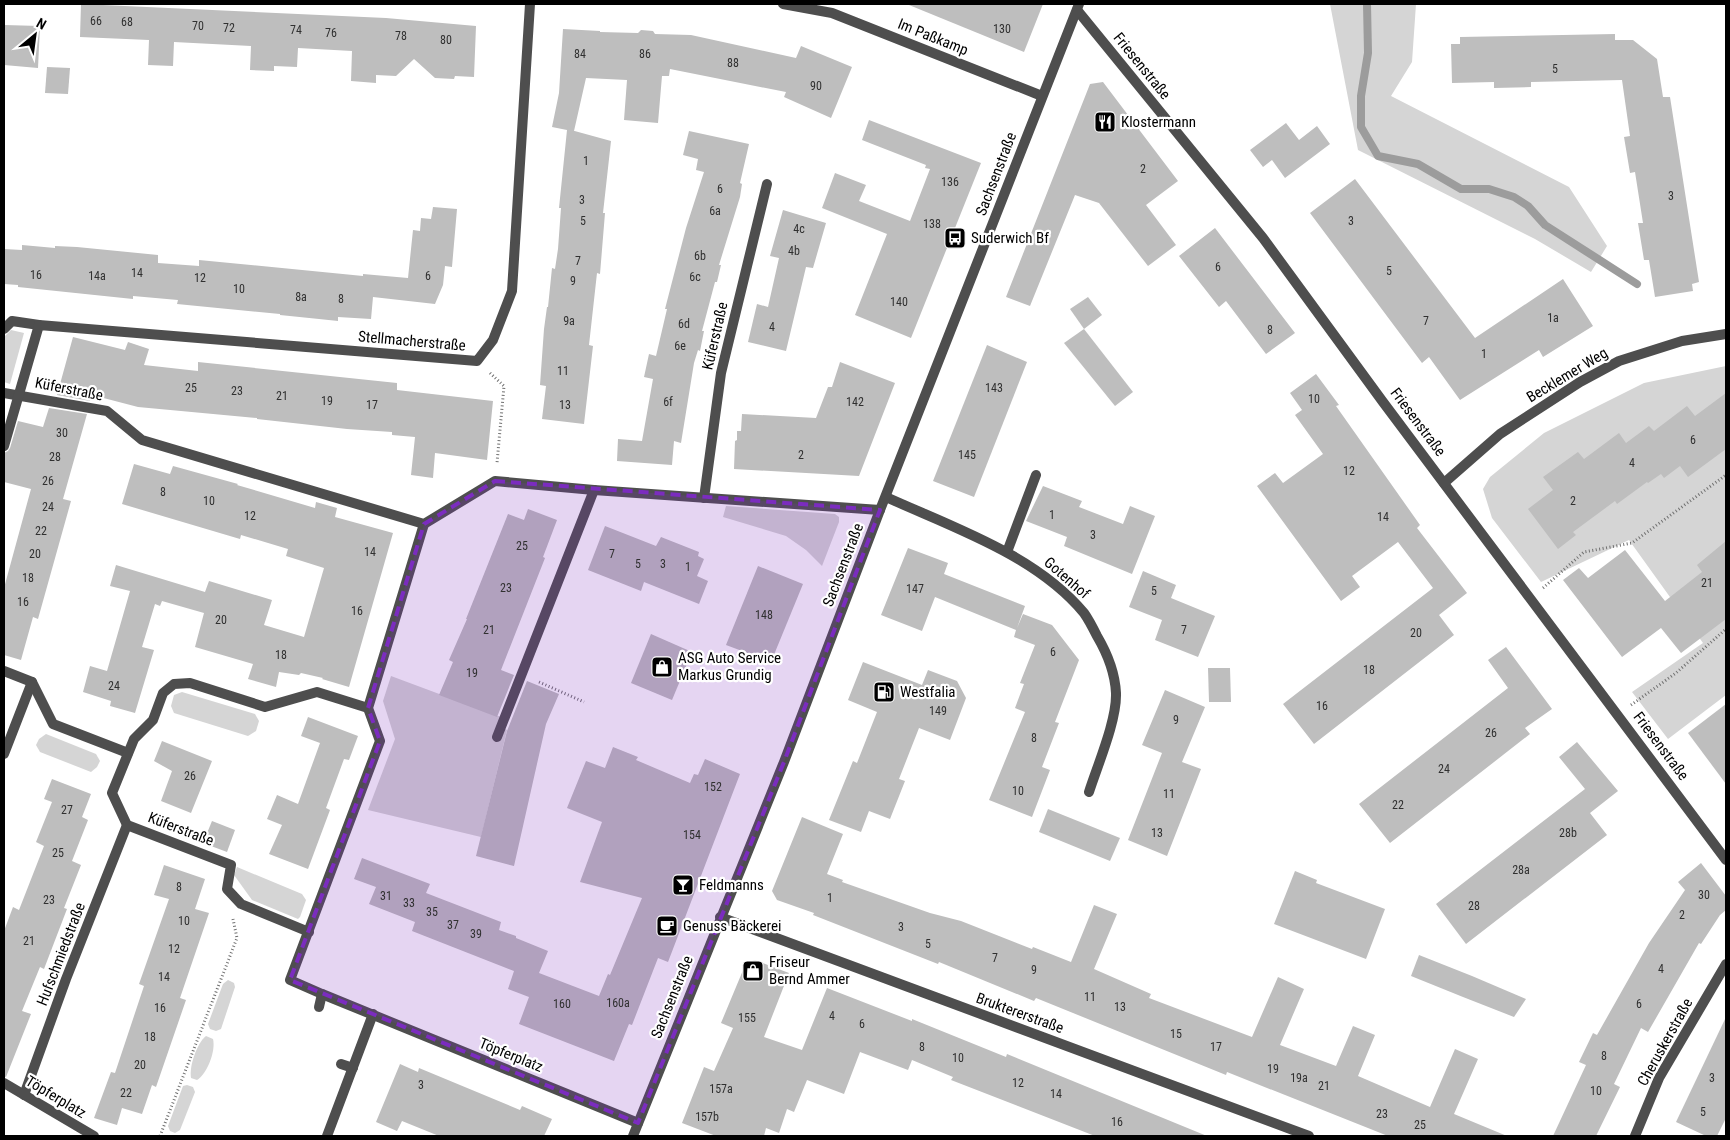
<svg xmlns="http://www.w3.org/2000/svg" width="1730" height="1140" font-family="'Roboto Condensed',sans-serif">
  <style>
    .green { fill: #d5d5d5 }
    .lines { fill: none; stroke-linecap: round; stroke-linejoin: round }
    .stream { stroke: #9c9c9c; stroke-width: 8 }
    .building { fill: #bebebe }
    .path { stroke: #707070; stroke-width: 3; stroke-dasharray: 1 2.5; stroke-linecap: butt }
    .service { stroke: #4e4e4e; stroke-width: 10 }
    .minor { stroke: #4e4e4e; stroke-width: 10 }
    .tertiary { stroke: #4e4e4e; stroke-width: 10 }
    .marked { fill: #7b2cbf; fill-opacity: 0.2; stroke: #7b2cbf; stroke-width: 4; stroke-dasharray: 10 6; stroke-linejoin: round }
    .labels { text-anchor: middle; stroke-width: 4.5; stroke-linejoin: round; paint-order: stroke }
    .number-label { font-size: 12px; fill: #303030 }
    .street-label { font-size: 15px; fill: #000; stroke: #fff }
    .poi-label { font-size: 15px; fill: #000; stroke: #fff; text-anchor: start }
  </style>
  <rect width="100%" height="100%" fill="#fff"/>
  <g class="green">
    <path d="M1330,4H1416L1412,62L1391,96L1569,187L1607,246L1591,272L1535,239L1358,150Z"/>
    <path d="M11,330L24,333L10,384L4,382V337Z"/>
    <path d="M1726,366V695L1668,739L1632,692L1703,643L1629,540L1541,582L1492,518L1483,489L1490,477L1544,433L1644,383Z"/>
    <path d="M726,506L835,514L839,517V522L822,566L806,550L786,536L723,517Z"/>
    <path d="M391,676L501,717L498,725L507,730L481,837L368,810L395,739L383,701Z"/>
    <path d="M182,692L255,714L259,721L256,731L248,736L174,713L171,706L174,695Z"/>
    <path d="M46,734L96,754L100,761L97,767L91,772L40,752L36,745L39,739Z"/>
    <path d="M237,867L302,894L306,900L300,917L298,919L252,900L234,875Z"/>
    <path d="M228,980L234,983L235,987L221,1029L216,1031L210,1029L208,1024L223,984Z"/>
    <path d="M206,1036L213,1039C216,1051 207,1074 197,1080L191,1078C189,1066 197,1043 206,1036Z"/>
    <path d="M187,1085L193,1087L195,1092L180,1130L175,1133L170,1131L168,1126L183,1086Z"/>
  </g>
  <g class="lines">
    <path class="stream" d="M1367,4L1368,53L1361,96V127L1378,156L1418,164L1461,189H1489L1514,197L1528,206L1545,225L1637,284"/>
  </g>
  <g class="building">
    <path d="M81,4L386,18L476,26L474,77L455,76L454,79L435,78L414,59L396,76L376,75V83L351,81L352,51L298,48L297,67L274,66V71L250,70L251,46L174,42L173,66L148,65L149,40L80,37Z"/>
    <path d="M910,4H1043L1024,52L909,5Z"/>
    <path d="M4,25L40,26L38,68L4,65Z"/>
    <path d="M563,29L600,31V32L638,33L641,30L653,31L655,34L691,35L796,58L801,46L852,67L831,118L784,97L786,92L670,69L669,76H662L658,123L624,120L627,80L586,78L574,131L571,130L611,141L603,213H605L600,274L597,273L589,345L593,346L584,424L542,419L546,386L540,385L544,329L547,307H548L552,268L555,269L558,249L561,208H559L567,130L552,127L559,93Z"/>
    <path d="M1615,34V40H1633L1657,59L1663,97H1670L1699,282L1692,284L1693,291L1655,297L1649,260H1644L1638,223H1643L1635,172L1630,173L1624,137L1630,136L1622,80L1531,82V87L1494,88V82L1452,83L1451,44H1460V37Z"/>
    <path d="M47,67L70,68L68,94L45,93Z"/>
    <path d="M1103,82L1178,181L1146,205L1176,245L1148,266L1099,203L1075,195L1030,306L1006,297L1090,84Z"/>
    <path d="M869,120L981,163L911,338L855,315L887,234L822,208L835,173L866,185L859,201L910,221L930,169L925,168L926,165L862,140Z"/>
    <path d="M1286,123L1299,140L1317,126L1330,144L1285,178L1272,160L1263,167L1250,150Z"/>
    <path d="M689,131L749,144L740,183L742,184L740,197L719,265H721L717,282H715L702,331H704L700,351L698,350L694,363L681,443L674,441L672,465L617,461L618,439L642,441L653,379L644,377L649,354L656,356L667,309H665L686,228L704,172L696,170L698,159L683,155Z"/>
    <path d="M1355,179L1475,338L1563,279L1593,326L1543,357L1539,350L1460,400L1429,357L1422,363L1310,213Z"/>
    <path d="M433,207L457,209L452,267L445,266L443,285L435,304L373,297L371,319L338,317V321L319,319L280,315V314L177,304L178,300L133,296V299L18,287V285L4,284V249L22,250V245L55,248V246L77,247L158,255V263L199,266V260L363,276V274L408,278L413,230L420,231L421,218L431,219Z"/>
    <path d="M783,210L826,223L813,268L806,267L786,351L748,342L757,304L768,307L779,258L770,256Z"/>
    <path d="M1215,228L1295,333L1266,354L1226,301L1219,307L1179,256Z"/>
    <path d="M1088,297L1102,315L1084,329L1070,309Z"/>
    <path d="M1084,329L1133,392L1115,406L1064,343Z"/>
    <path d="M73,337L125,350L128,342L149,349L144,365L198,371V362L397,383V390L493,401L487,460L435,453L433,478L411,475L415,437L392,435V432L347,429L257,419V418L138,407L92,395L90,401L57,395Z"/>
    <path d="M987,345L1027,362L974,497L933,481Z"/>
    <path d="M840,362L895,383L859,476L734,469L735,441L737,440V431H741L742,414L816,418L828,387H832Z"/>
    <path d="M1316,374L1339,405L1336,406L1420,525L1417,528L1467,593L1439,615L1454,635L1314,744L1283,704L1433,588L1398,542L1352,576L1360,587L1341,601L1257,486L1275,473L1283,483L1323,454L1295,415L1302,410L1290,393Z"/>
    <path d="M1726,393V449L1688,477L1680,466L1664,478L1661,474L1648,483L1647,482L1617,504L1615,501L1573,532L1576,535L1558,549L1528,509L1553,490L1543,477L1578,452L1584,459L1619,433L1626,443L1649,426L1654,431L1687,406L1695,416Z"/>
    <path d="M49,408L87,414L63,499L71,501L38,619L33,617L21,660L4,655V588L31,489L4,482V453L8,451L10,448L18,421L43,427Z"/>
    <path d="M134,464L170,474L173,466L238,484L237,485L315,508L316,502L337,508L335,517L393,533L349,687L322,679L323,678L301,673L299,675L279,672L276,687L248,679L253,664L195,647L204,613L162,601L160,606L155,604L142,647L154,650L135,713L110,706L111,701L83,692L90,666L107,671L130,591L110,586L116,565L205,592L209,581L272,600L264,625L304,637L324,568L286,556L288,549L241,535L240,539L122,504Z"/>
    <path d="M1043,486L1082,501L1079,507L1123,524L1130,506L1155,516L1132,574L1064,546L1067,537L1026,521Z"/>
    <path d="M528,509L557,520L543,557L545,558L501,670L514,675L497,717L439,695L453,662L449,660L467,619H466L508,514L524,520Z"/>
    <path d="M605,526L656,546L661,537L699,552L698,556L704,559L697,576L708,581L699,604L644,582L641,591L588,570Z"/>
    <path d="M1726,541V619L1681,653L1661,628L1622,657L1563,580L1579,568L1588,578L1625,550L1665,601L1702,572L1697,565Z"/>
    <path d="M908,548L948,563L944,574L1025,606L1017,628L1023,614L1052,625L1079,660L1055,722L1059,723L1042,767L1050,770L1032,817L989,800L1025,712L1015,708L1024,684L1020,683L1035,645L1014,637L1016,630L935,597L922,631L881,615Z"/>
    <path d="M758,566L803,584L771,662L726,645Z"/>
    <path d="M1143,571L1176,585L1171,598L1215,616L1198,657L1155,640L1162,620L1129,607Z"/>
    <path d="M651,634L692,652L672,700L631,683Z"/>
    <path d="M1506,647L1552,709L1525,728L1530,734L1390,843L1359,804L1508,688L1488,660Z"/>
    <path d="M863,662L922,685L928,670L957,681L966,698L950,740L919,728L899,779L905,781L890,819L869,811L861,832L829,820L853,761L857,763L877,712L848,700Z"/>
    <path d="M1208,668H1230L1231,702H1209Z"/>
    <path d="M527,681L559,694L546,724L514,866L476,856L507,731Z"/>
    <path d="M1165,690L1205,707L1182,762L1201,769L1167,856L1128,840L1162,753L1142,745Z"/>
    <path d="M1726,704V784L1688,733Z"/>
    <path d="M308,717L358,736L349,760L344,759L326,808L330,810L308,869L269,854L282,825L267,819L277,795L298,804L320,743L301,736Z"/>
    <path d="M162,741L212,761L191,813L161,801L172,771L154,761Z"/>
    <path d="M1577,742L1618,791L1590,813L1607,835L1466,944L1436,904L1585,789L1559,757Z"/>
    <path d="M613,747L638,757L636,760L690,783L694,774L698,775L705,759L740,774L668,962L658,958L632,1025L629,1024L614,1061L519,1024L529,997L508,989L514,971L412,931L415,922L369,904L376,887L354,879L362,858L430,884L426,893L501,922L499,930L516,936V938L548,951L539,973L599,996L608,974L610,975L642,898L580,882L602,822L567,808L586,761L605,768Z"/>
    <path d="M52,779L91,794L82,817L88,820L72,861L81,865L64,908L67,909L44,969L40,967L22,1011L31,1014L6,1077L4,1076V931L13,907L19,910L44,846L36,842L52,802L44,799Z"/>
    <path d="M1048,809L1120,838L1110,861L1039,832Z"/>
    <path d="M802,817L843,834L827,874L843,880L842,882L930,913L961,921L1032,949L1033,947L1071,962L1094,905L1117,914L1094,969L1151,994L1149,998L1252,1037L1278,977L1304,989L1280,1045L1336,1066L1353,1026L1375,1035L1358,1076L1430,1107L1455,1049L1478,1059L1454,1114L1507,1136H1388L1227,1072L1226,1075L1036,998L1034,1001L939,962L938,964L813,915L814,913L777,900L772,891Z"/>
    <path d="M212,821L235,830L227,852L203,843Z"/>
    <path d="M1701,863L1726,896V910L1720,915L1701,944L1699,943L1648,1032L1641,1028L1614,1084L1620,1087L1596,1136H1553L1586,1065L1579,1062L1593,1033L1597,1035L1649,943L1685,890L1678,882Z"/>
    <path d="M164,865L205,879L195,909L209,913L180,998L186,1000L156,1087L152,1085L142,1114L122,1108L117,1125L94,1118L111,1072L115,1073L144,986L139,984L169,899L154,895Z"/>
    <path d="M1295,871L1317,880L1316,883L1385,909L1366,959L1274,924Z"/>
    <path d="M1419,955L1472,976L1526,999L1514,1017L1463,997L1411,976Z"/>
    <path d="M755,960L789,973L764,1037L802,1050L827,988L912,1021V1019L1006,1057L1007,1054L1207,1136H1095L951,1080L953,1077L912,1060L908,1070L860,1052L844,1094L807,1080L794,1112L787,1109L779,1133L766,1128L764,1136H716L682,1123L704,1067L714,1071L733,1028L721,1023L746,963Z"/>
    <path d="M1726,1017V1118L1717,1136H1706L1676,1122Z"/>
    <path d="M400,1064L418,1072L419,1068L520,1110L522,1106L552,1119L544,1136H439L402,1121L397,1131L376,1122Z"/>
  </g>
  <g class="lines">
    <g class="path">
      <path d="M490,373L504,386L497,463"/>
      <path d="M1543,588L1584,552L1632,543L1726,475"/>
      <path d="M539,682L584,702"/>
      <path d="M1631,705L1676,673L1726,629"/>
      <path d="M160,1136L237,938L233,919"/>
    </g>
    <path class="service" d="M1007,552L1036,475"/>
    <g class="minor">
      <path d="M783,4L832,13L1042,96"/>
      <path d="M1077,10L1263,238L1383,402L1726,860"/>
      <path d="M4,329L12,321L39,325"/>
      <path d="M4,393L107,411L142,440L424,524L495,481L594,490L880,510"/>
      <path d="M4,446L39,325L477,361L493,340L512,291L530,4"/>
      <path d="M1444,483L1500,434L1580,382L1619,361L1682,341L1726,334"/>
      <path d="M886,497C952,527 1036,555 1084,613C1089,620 1093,628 1097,636C1107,653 1115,673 1116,693C1117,720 1098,764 1089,792"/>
      <path d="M704,498L721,373L767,184"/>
      <path d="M424,524L368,708L380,741L290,980L322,994L638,1123"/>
      <path d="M4,671L32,682L53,724L128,753"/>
      <path d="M497,737L594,490"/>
      <path d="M4,754L32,682"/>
      <path d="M720,917L1309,1136"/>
      <path d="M309,932L241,904L227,889L231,865L127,825L112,793L134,739L153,720L163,693L174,684L190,683L265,707L317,692L368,708"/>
      <path d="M319,1007L322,994"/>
      <path d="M341,1064L353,1068"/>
      <path d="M4,1083L94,1136"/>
      <path d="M24,1095L66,979L127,825"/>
      <path d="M327,1136L373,1014"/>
      <path d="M1635,1136L1659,1078L1726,964"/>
    </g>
    <path class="tertiary" d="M633,1136L784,762L880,510L1079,4"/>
  </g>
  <path class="marked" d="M495,481L880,510L784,762L638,1123L290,980L380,741L368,708L424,524Z"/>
  <defs>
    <g id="restaurant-square" transform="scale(1.125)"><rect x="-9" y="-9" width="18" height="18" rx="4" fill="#000" stroke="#fff"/><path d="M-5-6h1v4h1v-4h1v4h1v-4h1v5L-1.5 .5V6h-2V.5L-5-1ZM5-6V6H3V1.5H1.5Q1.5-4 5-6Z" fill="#fff"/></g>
    <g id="bus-square" transform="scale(1.125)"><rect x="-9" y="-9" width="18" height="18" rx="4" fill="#000" stroke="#fff"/><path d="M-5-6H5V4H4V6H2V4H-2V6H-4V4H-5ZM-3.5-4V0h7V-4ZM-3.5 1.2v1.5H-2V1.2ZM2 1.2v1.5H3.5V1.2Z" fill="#fff"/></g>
    <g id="shop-square" transform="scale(1.125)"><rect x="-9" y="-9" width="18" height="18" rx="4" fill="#000" stroke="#fff"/><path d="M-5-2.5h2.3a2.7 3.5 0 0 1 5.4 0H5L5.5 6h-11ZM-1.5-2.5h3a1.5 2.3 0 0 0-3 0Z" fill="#fff"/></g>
    <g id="fuel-square" transform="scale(1.125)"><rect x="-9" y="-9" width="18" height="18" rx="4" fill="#000" stroke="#fff"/><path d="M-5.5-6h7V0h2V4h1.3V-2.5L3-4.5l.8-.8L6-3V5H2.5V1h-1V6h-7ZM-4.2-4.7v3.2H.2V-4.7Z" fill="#fff"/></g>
    <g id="bar-square" transform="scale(1.125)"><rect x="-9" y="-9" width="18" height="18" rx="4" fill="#000" stroke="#fff"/><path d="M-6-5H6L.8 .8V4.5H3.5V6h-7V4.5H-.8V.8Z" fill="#fff"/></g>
    <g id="cafe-square" transform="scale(1.125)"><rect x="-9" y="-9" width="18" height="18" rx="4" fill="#000" stroke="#fff"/><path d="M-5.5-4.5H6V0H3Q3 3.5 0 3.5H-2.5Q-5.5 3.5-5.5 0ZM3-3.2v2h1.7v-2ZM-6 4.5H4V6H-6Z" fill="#fff"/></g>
  </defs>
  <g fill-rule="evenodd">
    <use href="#restaurant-square" x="1105" y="122"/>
    <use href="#bus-square" x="955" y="238"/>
    <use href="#shop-square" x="662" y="667"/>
    <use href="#fuel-square" x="884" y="692"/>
    <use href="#bar-square" x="683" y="885"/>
    <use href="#cafe-square" x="667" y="926"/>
    <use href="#shop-square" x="753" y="971"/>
  </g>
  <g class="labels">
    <g class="number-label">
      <text x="96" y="25">66</text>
      <text x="127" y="26">68</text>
      <text x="198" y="30">70</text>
      <text x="229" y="32">72</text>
      <text x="1002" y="33">130</text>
      <text x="296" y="34">74</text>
      <text x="331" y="37">76</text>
      <text x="401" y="40">78</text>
      <text x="446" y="44">80</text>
      <text x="580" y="58">84</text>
      <text x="645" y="58">86</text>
      <text x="733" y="67">88</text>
      <text x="1555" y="73">5</text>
      <text x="816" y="90">90</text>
      <text x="586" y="165">1</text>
      <text x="1143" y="173">2</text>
      <text x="950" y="186">136</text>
      <text x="720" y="193">6</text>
      <text x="1671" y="200">3</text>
      <text x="582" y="204">3</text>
      <text x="715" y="215">6a</text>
      <text x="583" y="225">5</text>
      <text x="1351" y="225">3</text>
      <text x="932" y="228">138</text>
      <text x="799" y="233">4c</text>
      <text x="794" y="255">4b</text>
      <text x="700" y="260">6b</text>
      <text x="578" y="265">7</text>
      <text x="1218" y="271">6</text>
      <text x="1389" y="275">5</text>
      <text x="137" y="277">14</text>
      <text x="36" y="279">16</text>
      <text x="97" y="280">14a</text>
      <text x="428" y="280">6</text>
      <text x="695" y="281">6c</text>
      <text x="200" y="282">12</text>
      <text x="573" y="285">9</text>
      <text x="239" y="293">10</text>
      <text x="301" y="301">8a</text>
      <text x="341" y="303">8</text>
      <text x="899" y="306">140</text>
      <text x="1553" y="322">1a</text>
      <text x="569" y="325">9a</text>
      <text x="1426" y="325">7</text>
      <text x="684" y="328">6d</text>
      <text x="772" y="331">4</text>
      <text x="1270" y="334">8</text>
      <text x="680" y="350">6e</text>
      <text x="1484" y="358">1</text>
      <text x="563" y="375">11</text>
      <text x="191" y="392">25</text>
      <text x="994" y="392">143</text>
      <text x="237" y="395">23</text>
      <text x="282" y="400">21</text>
      <text x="1314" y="403">10</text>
      <text x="327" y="405">19</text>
      <text x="668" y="406">6f</text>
      <text x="855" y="406">142</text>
      <text x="372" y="409">17</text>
      <text x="565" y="409">13</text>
      <text x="62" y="437">30</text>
      <text x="1693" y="444">6</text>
      <text x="801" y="459">2</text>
      <text x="967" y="459">145</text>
      <text x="55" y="461">28</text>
      <text x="1632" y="467">4</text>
      <text x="1349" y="475">12</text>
      <text x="48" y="485">26</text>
      <text x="163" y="496">8</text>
      <text x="209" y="505">10</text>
      <text x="1573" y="505">2</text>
      <text x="48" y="511">24</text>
      <text x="1052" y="519">1</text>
      <text x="250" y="520">12</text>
      <text x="1383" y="521">14</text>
      <text x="41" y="535">22</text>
      <text x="1093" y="539">3</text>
      <text x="522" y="550">25</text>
      <text x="370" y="556">14</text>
      <text x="35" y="558">20</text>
      <text x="612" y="558">7</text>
      <text x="638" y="568">5</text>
      <text x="663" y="568">3</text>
      <text x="688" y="571">1</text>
      <text x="28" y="582">18</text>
      <text x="1707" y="587">21</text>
      <text x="506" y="592">23</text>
      <text x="915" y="593">147</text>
      <text x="1154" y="595">5</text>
      <text x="23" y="606">16</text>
      <text x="357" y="615">16</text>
      <text x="764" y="619">148</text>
      <text x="221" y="624">20</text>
      <text x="489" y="634">21</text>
      <text x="1184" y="634">7</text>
      <text x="1416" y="637">20</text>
      <text x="1053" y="656">6</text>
      <text x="281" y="659">18</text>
      <text x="1369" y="674">18</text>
      <text x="472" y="677">19</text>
      <text x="114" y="690">24</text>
      <text x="1322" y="710">16</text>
      <text x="938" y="715">149</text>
      <text x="1176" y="724">9</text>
      <text x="1491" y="737">26</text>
      <text x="1034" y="742">8</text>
      <text x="1444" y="773">24</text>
      <text x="190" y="780">26</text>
      <text x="713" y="791">152</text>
      <text x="1018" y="795">10</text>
      <text x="1169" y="798">11</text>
      <text x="1398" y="809">22</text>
      <text x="67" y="814">27</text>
      <text x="1157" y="837">13</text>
      <text x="1568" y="837">28b</text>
      <text x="692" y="839">154</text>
      <text x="58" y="857">25</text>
      <text x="1521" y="874">28a</text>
      <text x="179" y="891">8</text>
      <text x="1704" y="899">30</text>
      <text x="386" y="900">31</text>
      <text x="830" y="902">1</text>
      <text x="49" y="904">23</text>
      <text x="409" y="907">33</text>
      <text x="1474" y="910">28</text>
      <text x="432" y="916">35</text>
      <text x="1682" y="919">2</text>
      <text x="184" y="925">10</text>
      <text x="453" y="929">37</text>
      <text x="901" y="931">3</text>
      <text x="476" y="938">39</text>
      <text x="29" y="945">21</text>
      <text x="928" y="948">5</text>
      <text x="174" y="953">12</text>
      <text x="995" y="962">7</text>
      <text x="1661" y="973">4</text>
      <text x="1034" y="974">9</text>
      <text x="164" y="981">14</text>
      <text x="1090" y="1001">11</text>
      <text x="618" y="1007">160a</text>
      <text x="562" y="1008">160</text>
      <text x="1639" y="1008">6</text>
      <text x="1120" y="1011">13</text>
      <text x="160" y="1012">16</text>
      <text x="832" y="1020">4</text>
      <text x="747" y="1022">155</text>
      <text x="862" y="1028">6</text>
      <text x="1176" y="1038">15</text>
      <text x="150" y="1041">18</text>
      <text x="922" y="1051">8</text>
      <text x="1216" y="1051">17</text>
      <text x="1604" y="1060">8</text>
      <text x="958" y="1062">10</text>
      <text x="140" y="1069">20</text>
      <text x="1273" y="1073">19</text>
      <text x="1299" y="1082">19a</text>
      <text x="1712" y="1082">3</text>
      <text x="1018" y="1087">12</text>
      <text x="421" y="1089">3</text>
      <text x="1324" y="1090">21</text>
      <text x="721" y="1093">157a</text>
      <text x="1596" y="1095">10</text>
      <text x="126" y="1097">22</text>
      <text x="1056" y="1098">14</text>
      <text x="1703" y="1116">5</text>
      <text x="1382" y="1118">23</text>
      <text x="707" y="1121">157b</text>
      <text x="1117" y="1126">16</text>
      <text x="1420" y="1129">25</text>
    </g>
    <g class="street-label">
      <text transform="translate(933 37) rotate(22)" y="5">Im Paßkamp</text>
      <text transform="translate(1142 66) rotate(51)" y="5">Friesenstraße</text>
      <text transform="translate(996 174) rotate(-69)" y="5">Sachsenstraße</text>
      <text transform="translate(715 336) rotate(-77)" y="5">Küferstraße</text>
      <text transform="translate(412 341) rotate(5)" y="5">Stellmacherstraße</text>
      <text transform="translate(1567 375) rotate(-31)" y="5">Becklemer Weg</text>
      <text transform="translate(69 389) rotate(11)" y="5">Küferstraße</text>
      <text transform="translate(1418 422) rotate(53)" y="5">Friesenstraße</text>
      <text transform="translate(843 565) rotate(-69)" y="5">Sachsenstraße</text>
      <text transform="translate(1067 578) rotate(41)" y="5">Gotenhof</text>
      <text transform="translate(1661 746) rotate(53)" y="5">Friesenstraße</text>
      <text transform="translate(181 829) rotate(21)" y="5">Küferstraße</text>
      <text transform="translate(61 954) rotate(-69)" y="5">Hufschmiedstraße</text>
      <text transform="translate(672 997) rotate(-68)" y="5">Sachsenstraße</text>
      <text transform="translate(1020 1013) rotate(20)" y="5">Bruktererstraße</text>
      <text transform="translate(1665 1042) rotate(-61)" y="5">Cheruskerstraße</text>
      <text transform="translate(511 1055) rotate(22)" y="5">Töpferplatz</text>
      <text transform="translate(56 1097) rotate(31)" y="5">Töpferplatz</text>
    </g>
    <g class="poi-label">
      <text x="1121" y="127">Klostermann</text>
      <text x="971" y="243">Suderwich Bf</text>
      <text x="678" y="663">ASG Auto Service<tspan x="678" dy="17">Markus Grundig</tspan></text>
      <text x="900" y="697">Westfalia</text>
      <text x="699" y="890">Feldmanns</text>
      <text x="683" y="931">Genuss Bäckerei</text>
      <text x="769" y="967">Friseur<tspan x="769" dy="17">Bernd Ammer</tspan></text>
    </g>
  </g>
  <rect width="1730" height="1140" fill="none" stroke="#000000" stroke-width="10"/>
  <g transform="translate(35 35) rotate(29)" stroke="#ffffff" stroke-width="4" paint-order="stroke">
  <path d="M0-4L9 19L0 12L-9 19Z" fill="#000000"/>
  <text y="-8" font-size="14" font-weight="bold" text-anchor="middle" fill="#000000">N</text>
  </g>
</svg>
